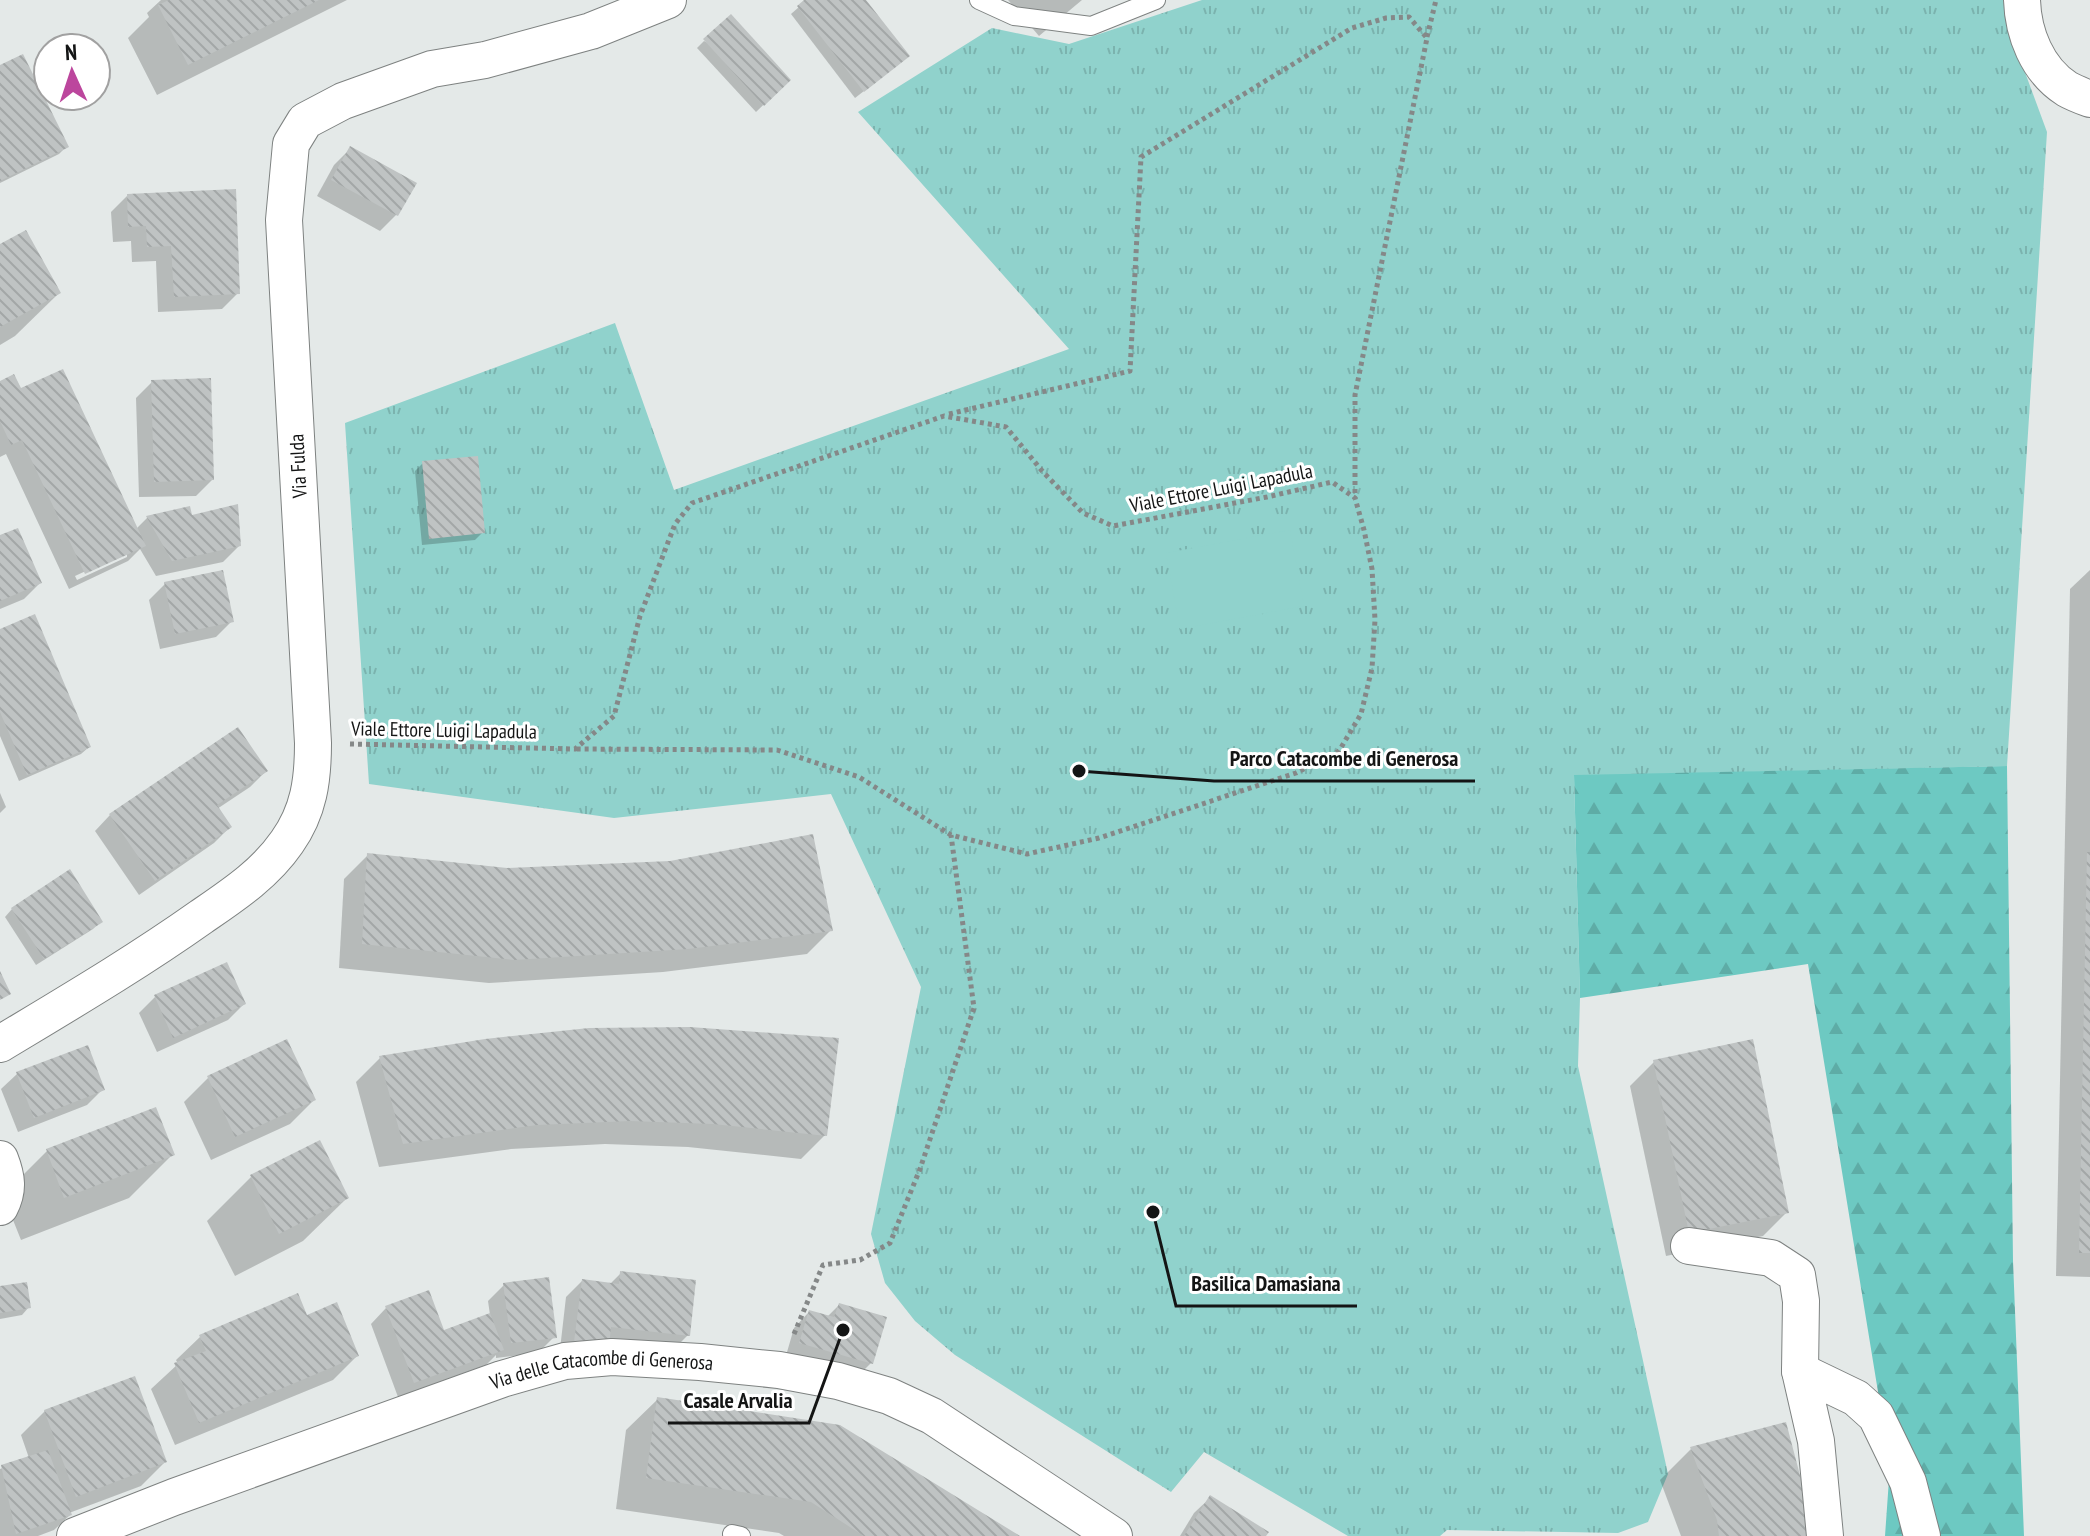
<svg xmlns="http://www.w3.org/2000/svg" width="2090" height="1536" font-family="'PT Sans Narrow',sans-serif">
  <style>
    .grass { fill: url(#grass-tufts) }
    .forest { fill: url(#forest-firs) }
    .garden { fill: #90d2cc }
    .shadow { fill: #0003; fill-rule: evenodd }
    .building { fill: url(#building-back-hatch) }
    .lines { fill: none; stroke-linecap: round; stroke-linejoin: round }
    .lane-casing { stroke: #7e8281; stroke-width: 20 }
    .street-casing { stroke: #7e8281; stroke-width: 38 }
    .path { stroke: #858888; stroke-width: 5; stroke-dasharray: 4 4; stroke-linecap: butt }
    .lane { stroke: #fff; stroke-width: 18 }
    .street { stroke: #fff; stroke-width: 36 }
    .labels { text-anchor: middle; stroke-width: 6; stroke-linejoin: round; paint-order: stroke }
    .street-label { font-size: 20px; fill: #141515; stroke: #fff }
    .leader { fill: none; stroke: #141515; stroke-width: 3 }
    .callout-dot { fill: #141515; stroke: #fff; stroke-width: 3 }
    .callout-label { font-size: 22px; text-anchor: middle; font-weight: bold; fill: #141515; stroke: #fff; stroke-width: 6; stroke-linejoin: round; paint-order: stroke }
  </style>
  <defs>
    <pattern id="grass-tufts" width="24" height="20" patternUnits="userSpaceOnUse" patternTransform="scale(2)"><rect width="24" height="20" fill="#90d2cc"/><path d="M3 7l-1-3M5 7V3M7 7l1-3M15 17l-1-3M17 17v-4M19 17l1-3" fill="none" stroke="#7bb3ae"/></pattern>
    <pattern id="forest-firs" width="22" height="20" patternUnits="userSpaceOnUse" patternTransform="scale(2)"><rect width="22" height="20" fill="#6dc9c2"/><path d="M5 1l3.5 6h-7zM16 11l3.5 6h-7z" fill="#5eaca6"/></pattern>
    <pattern id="building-back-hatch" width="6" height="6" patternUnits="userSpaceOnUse" patternTransform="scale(2)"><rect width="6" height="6" fill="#bfc3c3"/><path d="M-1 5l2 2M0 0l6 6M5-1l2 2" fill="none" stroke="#a3a7a7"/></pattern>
  </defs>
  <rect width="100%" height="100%" fill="#e4e9e8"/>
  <path class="grass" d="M1202,0H2003L2019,56L2047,132L2007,766L1574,776L1580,998L1578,1066L1668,1474L1648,1522L1618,1533L1447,1530L1440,1536H1348L1204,1452L1171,1492L955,1355L915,1321L885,1283L871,1234L921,987L831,794L614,818L369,784L345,423L615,323L674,490L1069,349L858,112L992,28L1069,44Z"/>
  <path class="forest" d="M2007,766L2013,1261L2024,1536H1885L1890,1465L1808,964L1580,998L1574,775Z"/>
  <path class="garden" d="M1290,530L1304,606L1180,629L1166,553Z"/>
  <g class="shadow">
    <path d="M161,0H347L157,95L128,38L149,17L147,13Z"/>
    <path d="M807,0H864L900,63L855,98L791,14Z"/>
    <path d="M1008,0H1082L1039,36Z"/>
    <path d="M704,41L789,80L756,112L697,48Z"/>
    <path d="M0,68L66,147L59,154L0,183Z"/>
    <path d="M350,149L396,215L380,231L317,196L334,165Z"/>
    <path d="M127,196L238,293L222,309L158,312L156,261L132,262L131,241L113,242L111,212Z"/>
    <path d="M0,247L59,293L15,336L0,345Z"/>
    <path d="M152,382L212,480L196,496L139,497L136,398Z"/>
    <path d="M0,383L136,529L147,518L189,509L191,517L239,546L223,562L156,576L140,549L128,561L69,589L6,454L0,457ZM127,552V557L77,580L75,576Z"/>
    <path d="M423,463L483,532L475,540L422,545L415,471Z"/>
    <path d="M0,538L40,583L24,599L0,609Z"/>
    <path d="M2090,570V1277L2056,1276L2070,589Z"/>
    <path d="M165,584L232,621L216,637L160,649L149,600Z"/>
    <path d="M0,631L89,747L81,754L19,781L0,736Z"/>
    <path d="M266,771L250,787L217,809L230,827L214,843L139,895L95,831L110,815Z"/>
    <path d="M0,793L6,807L0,813Z"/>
    <path d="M368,855L831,930L807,954L663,972L489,983L339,968L344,879Z"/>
    <path d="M12,909L101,921L93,929L36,965L5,917Z"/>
    <path d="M226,964L244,1004L228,1020L157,1052L139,1013L155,997Z"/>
    <path d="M485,1041L825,1135L801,1159L688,1147L605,1144L511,1149L379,1167L356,1082L380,1058Z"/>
    <path d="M1654,1062L1787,1212L1763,1236L1666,1256L1630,1086Z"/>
    <path d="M17,1074L103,1089L87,1105L18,1132L1,1089Z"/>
    <path d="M208,1078L314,1100L290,1124L211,1160L184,1102Z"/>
    <path d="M319,1143L347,1198L303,1241L235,1276L207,1221L251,1177Z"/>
    <path d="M47,1151L173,1154L129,1198L21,1240L3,1195Z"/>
    <path d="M621,1273L688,1335L672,1351L559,1358L566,1297L582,1281L609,1285Z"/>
    <path d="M504,1285L554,1337L538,1353L496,1358V1355L486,1365L398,1397L371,1324L386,1308L443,1332L490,1315L488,1301Z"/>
    <path d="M0,1288L29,1307L22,1315L0,1319Z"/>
    <path d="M839,1305L871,1363L855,1379L785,1359L794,1328L809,1312L827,1317Z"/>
    <path d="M306,1318L357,1356L333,1380L175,1445L151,1389L178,1364L176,1360L200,1337Z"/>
    <path d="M658,1399L1017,1536H784L779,1533L616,1509L626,1430Z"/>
    <path d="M45,1411L165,1462L141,1486L69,1513L70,1515L54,1530L38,1536H0V1469L29,1458L21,1435Z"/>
    <path d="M1691,1449L1808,1536H1681L1660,1480Z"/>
    <path d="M1210,1498L1264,1536H1180L1194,1513Z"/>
  </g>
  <g class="building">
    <path d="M169,0H319L188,65L158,5Z"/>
    <path d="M804,0H866L910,56L864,92L797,6Z"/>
    <path d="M731,14L791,80L764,106L703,39Z"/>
    <path d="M23,54L69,147L0,181V65Z"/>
    <path d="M350,146L417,183L398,216L331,180Z"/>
    <path d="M236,189L240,294L174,297L171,246L147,247L146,226L128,227L127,194Z"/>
    <path d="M26,230L61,293L0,327V244Z"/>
    <path d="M63,369L146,546L85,574L22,440L11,445L0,421V381L14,374L21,388Z"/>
    <path d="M211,378L214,480L154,482L151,380Z"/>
    <path d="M478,456L485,533L429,539L422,461Z"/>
    <path d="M238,504L241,546L172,561L146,516L190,506L192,515Z"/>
    <path d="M18,528L42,583L0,601V535Z"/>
    <path d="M223,570L234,622L175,634L164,582Z"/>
    <path d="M35,614L91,747L27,775L0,712V629Z"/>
    <path d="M238,727L268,771L217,805L232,827L155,881L109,814Z"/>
    <path d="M813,834L833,931L688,949L514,960L362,944L367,853L507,868L670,861Z"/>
    <path d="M2087,852H2090V1253H2079Z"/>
    <path d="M70,869L103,922L44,959L11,908Z"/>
    <path d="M227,962L246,1004L173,1038L154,995Z"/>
    <path d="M0,971L11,994L0,1000Z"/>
    <path d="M690,1027L839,1038L827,1136L713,1124L630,1121L537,1125L403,1144L379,1056L485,1039L589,1028Z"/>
    <path d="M287,1039L316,1100L235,1137L207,1076Z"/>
    <path d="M1753,1039L1789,1213L1689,1233L1653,1060Z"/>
    <path d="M88,1045L105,1090L34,1118L16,1072Z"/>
    <path d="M156,1107L175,1155L64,1198L46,1149Z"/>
    <path d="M320,1140L349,1198L279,1234L250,1175Z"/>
    <path d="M620,1271L696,1280L690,1336L611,1327L609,1346L574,1342L582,1279L619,1284Z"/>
    <path d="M549,1277L557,1338L511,1343L503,1283Z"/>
    <path d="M27,1282L31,1308L0,1313V1286Z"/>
    <path d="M429,1290L444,1330L490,1313L504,1350L414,1383L385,1306Z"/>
    <path d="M298,1293L307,1315L337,1302L359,1356L199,1423L174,1363L206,1351L199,1335Z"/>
    <path d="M839,1303L887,1317L873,1364L799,1343L809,1310L834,1317Z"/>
    <path d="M135,1376L167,1462L76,1497L44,1410Z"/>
    <path d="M657,1397L840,1425L1020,1536H864L811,1502L646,1478Z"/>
    <path d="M1786,1422L1807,1502L1810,1536H1719L1717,1520L1690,1447Z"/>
    <path d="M48,1450L72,1515L16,1534L1,1465Z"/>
    <path d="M1210,1495L1269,1532L1266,1536H1184Z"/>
  </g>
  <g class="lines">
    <g class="lane-casing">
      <g id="lane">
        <path d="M979,0L1014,16L1091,26L1156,0"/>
        <path d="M732,1534L741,1536"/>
      </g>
    </g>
    <g class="street-casing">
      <g id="street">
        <path d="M2022,0C2023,33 2037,70 2067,89C2074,93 2082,96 2090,99"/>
        <path d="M0,1044C68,1003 136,963 201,917C233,895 265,874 287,842C309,811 313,780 313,743L284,220L291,144L305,121L343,101L432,69L485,60L591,31L668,0"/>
        <path d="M0,1159C7,1177 9,1190 0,1207"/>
        <path d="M1689,1246L1771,1258L1797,1275L1801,1301L1800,1371"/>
        <path id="s1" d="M75,1536L174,1497L502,1379L565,1361L612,1357L700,1362L779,1370L838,1381L889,1396L932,1416L1114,1536"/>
        <path d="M1825,1536L1816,1441L1800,1371L1856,1398L1876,1416L1908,1482L1922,1536"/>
      </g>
    </g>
    <g class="path">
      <path d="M1427,37L1436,0"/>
      <path d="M949,414L1130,371L1141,157L1352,28L1386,18L1409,17L1427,38L1355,395V498"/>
      <path d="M350,744L575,749L614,716L640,616L675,524L692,503L944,416L1006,427L1043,472L1083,513L1113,526L1267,497L1332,482L1355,498L1364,530L1372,569L1375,620L1372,668L1361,714L1339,751L1296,773L1099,838L1027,854L951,835L859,777L777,750L575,749"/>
      <path d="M794,1334L823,1265L860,1260L890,1243L920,1169L974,1008L951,835"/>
    </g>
    <use href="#lane" class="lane"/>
    <use href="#street" class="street"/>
  </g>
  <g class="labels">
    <g class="street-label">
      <text transform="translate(298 466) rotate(-93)" y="7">Via Fulda</text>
      <text transform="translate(1221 488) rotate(-11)" y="7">Viale Ettore Luigi Lapadula</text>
      <text transform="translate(444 730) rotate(1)" y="7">Viale Ettore Luigi Lapadula</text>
      <text dy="7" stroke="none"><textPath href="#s1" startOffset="556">Via delle Catacombe di Generosa</textPath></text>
    </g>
  </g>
  <path class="leader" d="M1079 771L1214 781H1475M1153 1212L1176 1306H1357M843 1330L809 1423H668"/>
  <g class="callout-dot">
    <circle cx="1079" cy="771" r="8"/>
    <circle cx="1153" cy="1212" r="8"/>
    <circle cx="843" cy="1330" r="8"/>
  </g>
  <g class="callout-label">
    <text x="1344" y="766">Parco Catacombe di Generosa</text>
    <text x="1266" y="1291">Basilica Damasiana</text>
    <text x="738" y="1408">Casale Arvalia</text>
  </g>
  <g transform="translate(72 72) rotate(357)"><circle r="38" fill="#ffffff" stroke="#a1a1a1" stroke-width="2"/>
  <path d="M0-6L14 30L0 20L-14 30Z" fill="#bc469d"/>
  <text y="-12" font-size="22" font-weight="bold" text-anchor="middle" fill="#141515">N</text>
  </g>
</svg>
